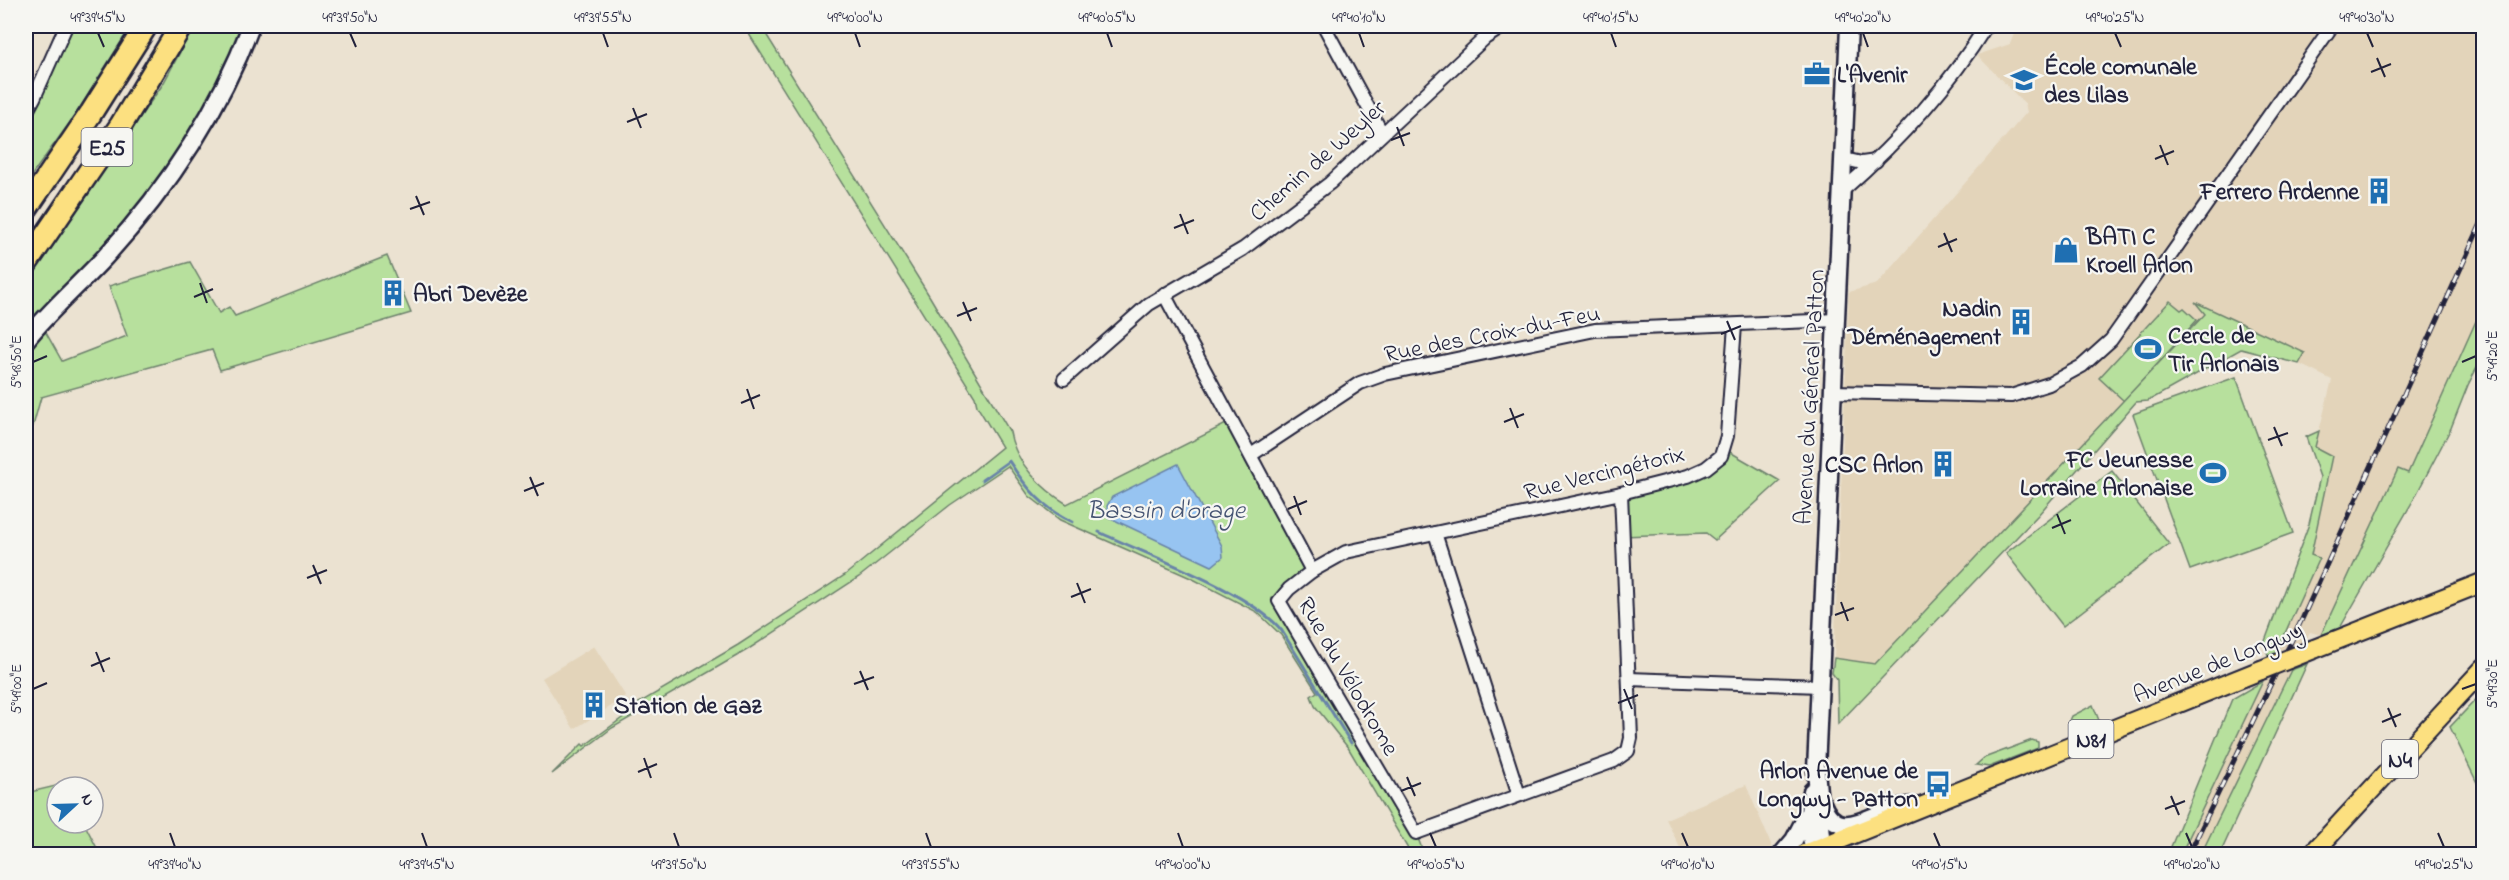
<svg xmlns="http://www.w3.org/2000/svg" width="2509" height="880" font-family="'Indie Flower',sans-serif">
  <style>
    .built { fill: #e3d4ba }
    .green { fill: #b7e09d; stroke: #6c816c; stroke-width: 1.5 }
    .water { fill: #97c4f1; stroke: #6883a8; stroke-width: 1.5 }
    .lines { fill: none; stroke-linecap: round; stroke-linejoin: round }
    .stream { stroke: #6883a8; stroke-width: 3 }
    .street-casing { stroke: #22223b; stroke-width: 16 }
    .secondary-casing { stroke: #22223b; stroke-width: 21 }
    .primary-casing { stroke: #22223b; stroke-width: 22 }
    .highway-casing { stroke: #22223b; stroke-width: 26 }
    .street { stroke: #f6f6f2; stroke-width: 12 }
    .secondary { stroke: #f6f6f2; stroke-width: 16 }
    .primary { stroke: #fce080; stroke-width: 18 }
    .highway { stroke: #fce080; stroke-width: 21 }
    .rail-casing { stroke: #22223b; stroke-width: 5 }
    .rail { stroke: #f6f6f2; stroke-width: 3; stroke-dasharray: 9; stroke-linecap: butt }
    .primary-bridge-casing { stroke: #22223b; stroke-width: 22; stroke-linecap: butt }
    .primary-bridge { stroke: #fce080; stroke-width: 18 }
    .ticks { fill: none; stroke: #22223b; stroke-width: 2 }
    .labels { text-anchor: middle; stroke-width: 4.5; stroke-linejoin: round; paint-order: stroke }
    .shield { fill: #f6f6f2; stroke: #626272; stroke-width: 1.5 }
    .shield-label { font-size: 22px; font-weight: bold; fill: #22223b }
    .poi-label { font-size: 24px; font-weight: bold; fill: #22223b; stroke: #f6f6f2; text-anchor: start }
    .street-label { font-size: 24px; fill: #22223b; stroke: #f6f6f2 }
    .water-label { font-size: 26px; font-style: italic; fill: #455372; stroke: #f6f6f2 }
    .neatline { fill: none; stroke: #22223b; stroke-width: 2 }
    .ticks-label { font-size: 15px; text-anchor: middle; fill: #22223b }
  </style>
  <rect width="100%" height="100%" fill="#ebe2d1"/>
  <filter id="ink" filterUnits="userSpaceOnUse"><feTurbulence type="fractalNoise" baseFrequency=".0167" numOctaves="2"/><feDisplacementMap in="SourceGraphic" scale="12" xChannelSelector="R" yChannelSelector="G"/><feConvolveMatrix kernelMatrix="1 2 1 2 8 2 1 2 1" color-interpolation-filters="sRGB"/></filter>
  <g filter="url(#ink)">
    <g class="built">
      <path d="M2017,26H2483V314L2480,313L2408,474L2398,469L2321,635L2310,632L2304,642L2201,854H2181L2318,559L2311,555L2332,457L2315,447L2332,380L2299,364L2304,353L2196,303L2206,314L1875,664L1834,658L1849,292L1877,284L2027,112L2025,104L1977,55L2010,44Z"/>
      <path d="M594,646L626,697L574,729L542,678Z"/>
      <path d="M1746,785L1774,851L1773,854H1683L1666,819Z"/>
    </g>
    <g class="green">
      <path d="M66,26H131L76,114L26,183V113Z"/>
      <path d="M194,26H251L178,168L40,322L62,361L127,336L109,286L190,262L219,313L229,307L235,316L387,256L411,313L220,370L212,350L41,397L33,426L26,427V281L163,84Z"/>
      <path d="M744,26H761L930,297L1010,432C1015,463 1042,489 1067,504L1232,421L1312,571L1279,601L1416,833L1424,854H1411L1349,749L1315,706L1311,696L1317,692L1281,635L1257,612L1193,579L1060,520L1029,496L1008,466L950,505L859,577L747,650L612,728L552,774L582,744L584,746L633,710L632,707L738,645L845,575L1002,447L977,406L975,397Z"/>
      <path d="M2170,301L2181,310L2184,308L2197,320L2124,401L2099,378Z"/>
      <path d="M2195,302L2305,353L2299,364L2241,349L2148,401L2136,402L2038,515L1838,724L1837,680L1832,673L1834,658L1875,664L2205,314Z"/>
      <path d="M2480,312L2483,314V356L2468,385L2451,428L2414,499L2340,628L2321,635L2398,469L2408,473Z"/>
      <path d="M2236,377L2293,533L2190,570L2133,414Z"/>
      <path d="M2319,431L2315,447L2332,456L2311,555L2319,558L2276,653L2268,656L2265,641L2309,524L2320,477L2306,437Z"/>
      <path d="M1723,448L1780,481L1715,540L1706,533L1622,536L1621,493L1688,476Z"/>
      <path d="M2112,471L2169,544L2063,626L2006,553Z"/>
      <path d="M2307,664L2220,854H2201L2291,670Z"/>
      <path d="M2263,681L2181,854H2168L2232,699Z"/>
      <path d="M2483,692V795L2450,727Z"/>
      <path d="M2093,705L2100,723L2073,734L2069,723L2072,716Z"/>
      <path d="M2032,740L2038,742V748L1989,767L1976,765L1984,758Z"/>
      <path d="M64,784L66,787H57V823H84L100,854H26V793Z"/>
    </g>
    <path class="water" d="M1178,464L1222,546L1223,557L1212,566L1108,517L1107,506L1112,497Z"/>
    <g class="lines">
      <g class="stream">
        <path d="M982,480L1009,461C1026,488 1044,509 1073,522"/>
        <path d="M1099,532C1147,555 1251,592 1282,631L1351,743"/>
      </g>
      <g class="street-casing">
        <g id="street">
          <path d="M1324,26L1382,133"/>
          <path d="M26,113L34,98L66,26"/>
          <path d="M1844,159L1862,163L1876,161"/>
          <path d="M1842,191C1898,142 1947,89 1986,26"/>
          <path d="M1164,294L1312,571L1289,589L1279,601L1416,833L1614,761L1628,751L1631,738L1621,493"/>
          <path d="M1064,379L1149,304L1243,249L1330,183L1485,38L1504,26"/>
          <path d="M1833,392L2011,396L2049,384L2082,366L2111,340L2332,26"/>
          <path d="M1251,455L1360,383L1385,374L1595,330L1837,320"/>
          <path d="M1435,533L1519,795"/>
          <path d="M1312,571L1346,552L1621,493L1688,476L1706,468L1721,456L1727,436L1735,325"/>
          <path d="M1629,679L1820,686"/>
        </g>
      </g>
      <g class="secondary-casing">
        <g id="secondary">
          <path d="M26,340C50,310 79,285 105,257C168,188 218,113 251,26"/>
          <path d="M1812,791C1808,813 1806,830 1815,850"/>
          <path d="M1822,803C1841,853 1883,798 1918,807"/>
          <path d="M1823,847L1816,770L1849,26"/>
          <path d="M1782,854L1794,840L1806,817"/>
        </g>
      </g>
      <g class="primary-casing">
        <g id="primary">
          <path d="M2314,649L2484,582"/>
          <path d="M1804,854L2261,670"/>
          <path d="M2312,854L2484,668"/>
        </g>
      </g>
      <g class="highway-casing">
        <g id="highway">
          <path d="M26,209L91,113L146,26"/>
          <path d="M26,264L121,125L181,26"/>
        </g>
      </g>
      <use href="#street" class="street"/>
      <use href="#secondary" class="secondary"/>
      <use href="#primary" class="primary"/>
      <use href="#highway" class="highway"/>
      <g class="rail-casing">
        <path id="rail" d="M2189,854L2303,617L2484,217"/>
      </g>
      <use href="#rail" class="rail"/>
      <g class="primary-bridge-casing">
        <path id="primary-bridge" d="M2261,670L2314,649"/>
      </g>
      <use href="#primary-bridge" class="primary-bridge"/>
    </g>
  </g>
  <path class="ticks" d="M98,33L104,47M350,33L356,47M603,33L608,47M855,33L860,47M1107,33L1112,47M1359,33L1364,47M1611,33L1616,47M1863,33L1868,47M2115,33L2121,47M2367,33L2373,47M2377,58L2385,77M2371,72L2391,64M633,108L641,128M627,122L647,114M1397,127L1404,146M1391,140L1410,133M2160,145L2168,165M2155,159L2174,151M416,196L424,215M410,209L430,202M1180,214L1188,234M1174,228L1194,220M1944,233L1952,252M1938,247L1957,239M200,283L207,303M194,297L213,289M963,302L971,321M957,316L977,308M1727,321L1735,340M1721,334L1741,326M33,362L47,356M2462,362L2476,356M747,389L754,409M741,403L760,395M1510,408L1518,428M1504,422L1524,414M2274,427L2282,446M2268,440L2288,433M530,477L538,496M524,491L544,483M1294,496L1301,515M1288,509L1307,501M2057,514L2065,534M2052,528L2071,520M313,565L321,584M307,578L327,570M1077,583L1085,603M1071,597L1091,589M1841,602L1848,621M1835,615L1854,608M96,652L104,672M91,666L110,658M860,671L868,690M854,684L874,677M33,689L47,683M1624,689L1632,709M2462,689L2476,684M1618,703L1638,695M2388,708L2396,727M2382,722L2401,714M644,758L651,778M638,772L657,764M1407,777L1415,796M1401,791L1421,783M2171,796L2179,815M2165,809L2185,801M170,833L175,847M422,833L427,847M674,833L679,847M926,833L931,847M1178,833L1183,847M1430,833L1436,847M1682,833L1688,847M1934,833L1940,847M2186,833L2192,847M2438,833L2444,847"/>
  <defs>
    <g id="office-bare" transform="scale(2.07)"><path d="M-6-3h4V-5.5h4V-3h4V5H-6ZM-1-4.5V-3h2v-1.5ZM-6 0V1H6V0Z" fill="#1f6fb2" stroke="#f6f6f2" stroke-width="2.5" paint-order="stroke"/></g>
    <g id="school-bare" transform="scale(2.07)"><path d="M0-5L7-2L0 1L-7-2ZM-4 1L0 2.5L4 1V4Q0 6-4 4Z" fill="#1f6fb2" stroke="#f6f6f2" stroke-width="2.5" paint-order="stroke"/></g>
    <g id="building-bare" transform="scale(2.07)"><path d="M-4-6H4V6H1V3H-1V6H-4ZM-2.5-4.3h1.7v1.8h-1.7ZM.8-4.3h1.7v1.8H.8ZM-2.5-1h1.7V.8h-1.7ZM.8-1h1.7V.8H.8Z" fill="#1f6fb2" stroke="#f6f6f2" stroke-width="2.5" paint-order="stroke"/></g>
    <g id="shop-bare" transform="scale(2.07)"><path d="M-5-2.5h2.3a2.7 3.5 0 0 1 5.4 0H5L5.5 6h-11ZM-1.5-2.5h3a1.5 2.3 0 0 0-3 0Z" fill="#1f6fb2" stroke="#f6f6f2" stroke-width="2.5" paint-order="stroke"/></g>
    <g id="stadium-bare" transform="scale(2.07)"><path d="M0-5a6.5 5 0 1 0 0 10a6.5 5 0 1 0 0-10ZM-3.5-1.8h7v3.6h-7Z" fill="#1f6fb2" stroke="#f6f6f2" stroke-width="2.5" paint-order="stroke"/></g>
    <g id="bus-bare" transform="scale(2.07)"><path d="M-5-6H5V4H4V6H2V4H-2V6H-4V4H-5ZM-3.5-4V0h7V-4ZM-3.5 1.2v1.5H-2V1.2ZM2 1.2v1.5H3.5V1.2Z" fill="#1f6fb2" stroke="#f6f6f2" stroke-width="2.5" paint-order="stroke"/></g>
  </defs>
  <g fill-rule="evenodd">
    <use href="#office-bare" x="1817" y="74"/>
    <use href="#school-bare" x="2024" y="80"/>
    <use href="#building-bare" x="2379" y="191"/>
    <use href="#shop-bare" x="2066" y="250"/>
    <use href="#building-bare" x="393" y="293"/>
    <use href="#building-bare" x="2021" y="322"/>
    <use href="#stadium-bare" x="2148" y="349"/>
    <use href="#building-bare" x="1943" y="464"/>
    <use href="#stadium-bare" x="2213" y="473"/>
    <use href="#building-bare" x="594" y="705"/>
    <use href="#bus-bare" x="1938" y="784"/>
  </g>
  <g class="labels">
    <g class="shield">
      <rect x="81.5" y="128" width="51" height="38" rx="4.5"/>
      <rect x="2068.5" y="720" width="45" height="38" rx="4.5"/>
      <rect x="2382" y="740" width="36" height="38" rx="4.5"/>
    </g>
    <g class="shield-label">
      <text x="107" y="155">E25</text>
      <text x="2091" y="747">N81</text>
      <text x="2400" y="767">N4</text>
    </g>
    <g class="poi-label">
      <text x="2044" y="74">École comunale<tspan x="2044" dy="28">des Lilas</tspan></text>
      <text x="1837" y="82">L'Avenir</text>
      <text x="2359" y="199" text-anchor="end">Ferrero Ardenne</text>
      <text x="2086" y="244">BATI C<tspan x="2086" dy="28">Kroell Arlon</tspan></text>
      <text x="413" y="301">Abri Devèze</text>
      <text x="2001" y="316" text-anchor="end">Nadin<tspan x="2001" dy="28">Déménagement</tspan></text>
      <text x="2168" y="343">Cercle de<tspan x="2168" dy="28">Tir Arlonais</tspan></text>
      <text x="2193" y="467" text-anchor="end">FC Jeunesse<tspan x="2193" dy="28">Lorraine Arlonaise</tspan></text>
      <text x="1923" y="472" text-anchor="end">CSC Arlon</text>
      <text x="614" y="713">Station de Gaz</text>
      <text x="1918" y="778" text-anchor="end">Arlon Avenue de<tspan x="1918" dy="28">Longwy - Patton</tspan></text>
    </g>
    <g class="street-label">
      <text transform="translate(1317 160) rotate(-41)" y="8">Chemin de Weyler</text>
      <text transform="translate(1492 333) rotate(-11)" y="8">Rue des Croix-du-Feu</text>
      <text transform="translate(1809 397) rotate(-87)" y="8">Avenue du Général Patton</text>
      <text transform="translate(1604 472) rotate(-14)" y="8">Rue Vercingétorix</text>
      <text transform="translate(2218 662) rotate(-22)" y="8">Avenue de Longwy</text>
      <text transform="translate(1349 676) rotate(60)" y="8">Rue du Vélodrome</text>
    </g>
    <g class="water-label">
      <text x="1166" y="518">Bassin d'orage</text>
    </g>
  </g>
  <rect width="2509" height="880" fill="none" stroke="#f6f6f2" stroke-width="66"/>
  <g transform="translate(75 805) rotate(68)"><circle r="28" fill="#f6f6f2" stroke="#a1a1a9" stroke-width="1.5"/>
  <path d="M0-4.5L10 22L0 15L-10 22Z" fill="#1f6fb2"/>
  <text y="-9" font-size="16" font-weight="bold" text-anchor="middle" fill="#22223b">N</text>
  </g>
  <rect x="33" y="33" width="2443" height="814" class="neatline"/>
  <g class="ticks-label">
    <text x="98" y="22">49°39'45"N</text>
    <text x="350" y="22">49°39'50"N</text>
    <text x="603" y="22">49°39'55"N</text>
    <text x="855" y="22">49°40'00"N</text>
    <text x="1107" y="22">49°40'05"N</text>
    <text x="1359" y="22">49°40'10"N</text>
    <text x="1611" y="22">49°40'15"N</text>
    <text x="1863" y="22">49°40'20"N</text>
    <text x="2115" y="22">49°40'25"N</text>
    <text x="2367" y="22">49°40'30"N</text>
    <text transform="translate(2492 356) rotate(-90)" y="5">5°49'20"E</text>
    <text transform="translate(16 362) rotate(-90)" y="5">5°48'50"E</text>
    <text transform="translate(2492 684) rotate(-90)" y="5">5°49'30"E</text>
    <text transform="translate(16 689) rotate(-90)" y="5">5°49'00"E</text>
    <text x="175" y="869">49°39'40"N</text>
    <text x="427" y="869">49°39'45"N</text>
    <text x="679" y="869">49°39'50"N</text>
    <text x="931" y="869">49°39'55"N</text>
    <text x="1183" y="869">49°40'00"N</text>
    <text x="1436" y="869">49°40'05"N</text>
    <text x="1688" y="869">49°40'10"N</text>
    <text x="1940" y="869">49°40'15"N</text>
    <text x="2192" y="869">49°40'20"N</text>
    <text x="2444" y="869">49°40'25"N</text>
  </g>
</svg>
